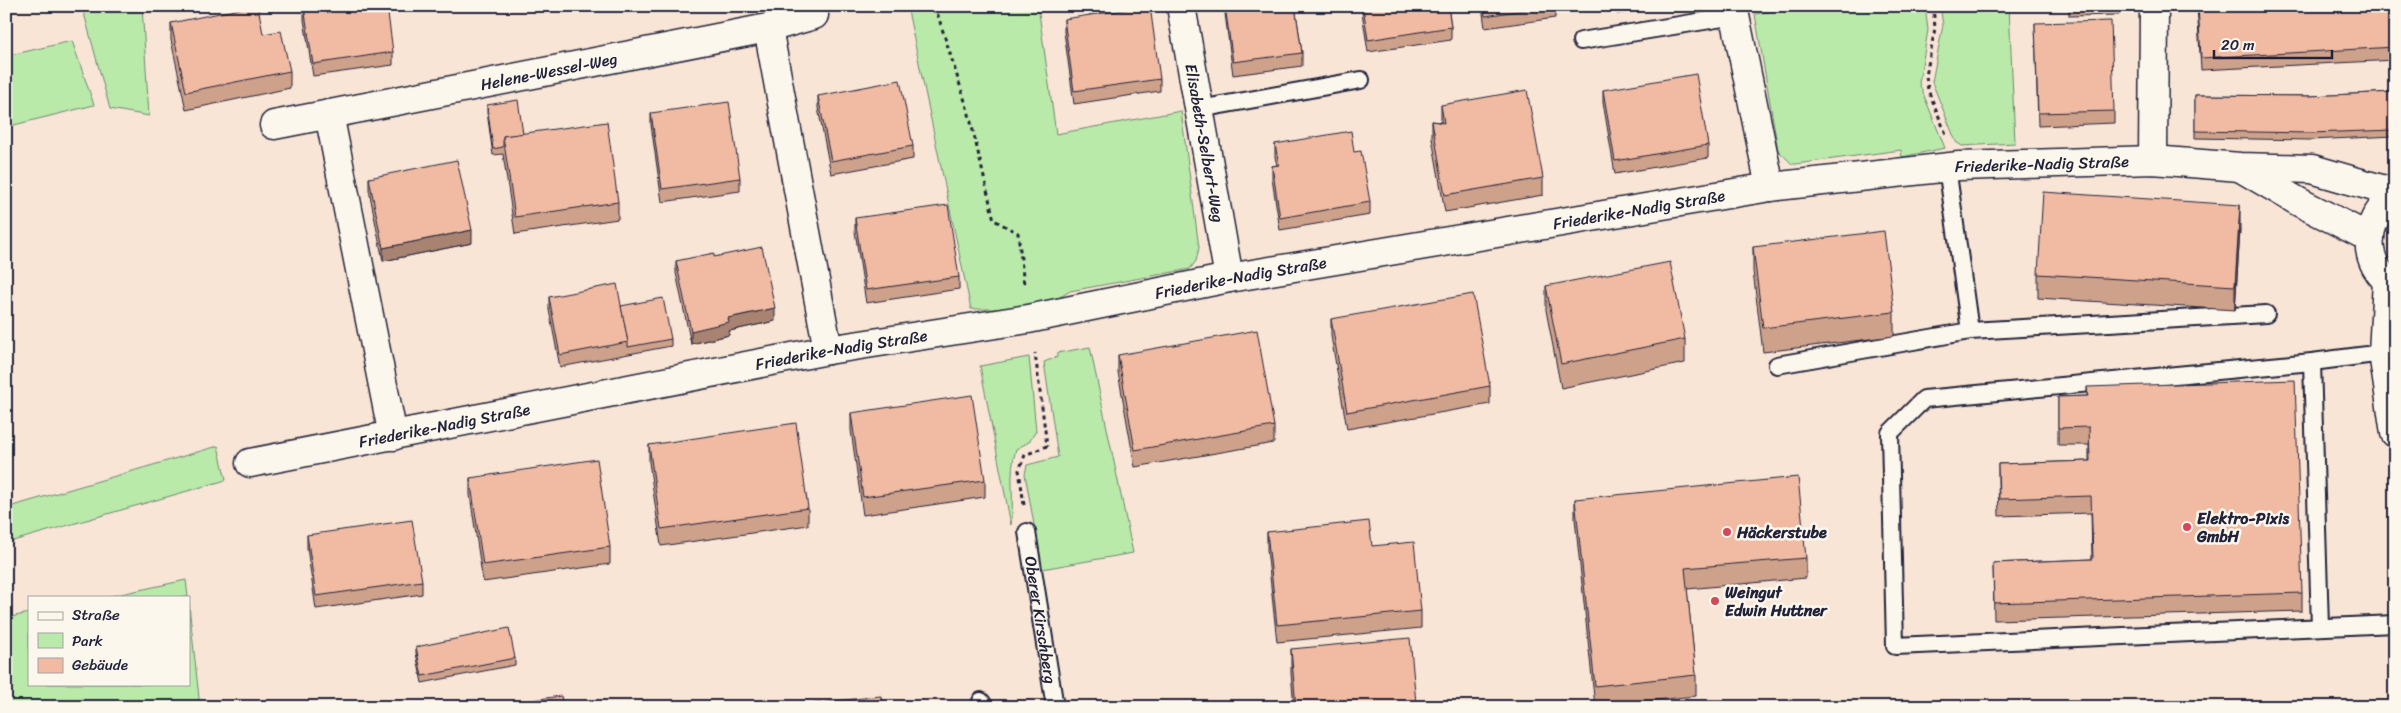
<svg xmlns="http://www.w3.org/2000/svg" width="2401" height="713" font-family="Sriracha,sans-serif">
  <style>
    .green { fill: #b9eaa9; stroke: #6e8672 }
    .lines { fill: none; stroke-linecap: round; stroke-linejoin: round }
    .lane-casing { stroke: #22223b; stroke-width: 20 }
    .street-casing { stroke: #22223b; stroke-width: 31 }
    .path { stroke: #22223b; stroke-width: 3; stroke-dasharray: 4 4; stroke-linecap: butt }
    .lane { stroke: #fbf7ec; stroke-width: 16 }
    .street { stroke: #fbf7ec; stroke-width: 28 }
    .wall { fill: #cea18b; stroke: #22223b }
    .shaded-wall { fill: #a88371; stroke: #22223b }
    .building { fill: #f0bba2; stroke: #22223b }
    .poi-dot { fill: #d1495b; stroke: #fbf7ec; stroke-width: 2 }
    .labels { text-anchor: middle; stroke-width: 5; stroke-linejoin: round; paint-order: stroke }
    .street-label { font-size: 16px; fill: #22223b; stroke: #fbf7ec }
    .poi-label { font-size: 16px; font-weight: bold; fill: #22223b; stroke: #fbf7ec; text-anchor: start }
  </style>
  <rect width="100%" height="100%" fill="#f8e5d6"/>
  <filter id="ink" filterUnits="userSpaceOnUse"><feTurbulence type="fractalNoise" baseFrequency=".02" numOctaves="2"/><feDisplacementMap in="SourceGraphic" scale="10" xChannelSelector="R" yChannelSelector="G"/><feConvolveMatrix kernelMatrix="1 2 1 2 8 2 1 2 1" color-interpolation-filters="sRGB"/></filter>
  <g filter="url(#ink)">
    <g class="green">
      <path d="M82,6H142L149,116L110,109Z"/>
      <path d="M907,6H1038L1056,134L1181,111L1199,248L1196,261L1190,269L1070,291L1057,299L1000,309H971Z"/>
      <path d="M1805,6H1925L1928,30L1919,83L1945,148L1902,157L1901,150L1796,164H1792L1778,150L1755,14Z"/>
      <path d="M1940,6H2009L2015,143L1962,146L1956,142L1932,82L1943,25Z"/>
      <path d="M72,41L94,105L6,127V56Z"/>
      <path d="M1090,347L1133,553L1042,569L1025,474L1027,465L1058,457L1044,362L1057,357V353Z"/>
      <path d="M1029,357L1036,431L1029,442L1016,449C1008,474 1015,499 1011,525L980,366Z"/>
      <path d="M218,446L226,480L6,543V508Z"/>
      <path d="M186,580L188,597H107Z"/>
      <path d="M189,605L200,707H6V618L29,613V684H189Z"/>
    </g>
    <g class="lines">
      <g class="lane-casing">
        <g id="lane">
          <path d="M1581,41L1735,16"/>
          <path d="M1199,109L1361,80"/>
          <path d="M1947,167L1970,331L2266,314"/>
          <path d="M2383,353L2312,362L1924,399L1890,433L1895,646L2395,624"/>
          <path d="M2312,362L2320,627"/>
          <path d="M1777,365L1970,331"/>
          <path id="s1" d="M1027,532L1055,707"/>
          <path d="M981,701L985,707"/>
        </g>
      </g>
      <g class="street-casing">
        <g id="street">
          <path id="s2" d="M1181,6L1229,278"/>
          <path d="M1733,6L1770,187"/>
          <path d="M768,28L828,350"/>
          <path d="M329,114L393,436"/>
          <path id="s3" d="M274,125L768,28L814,15"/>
          <path d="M2153,160L2154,6"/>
          <path d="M2241,168L2299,202L2370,238"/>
          <path d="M2395,198C2361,218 2361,266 2395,286"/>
          <path d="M2387,281L2383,353L2395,433"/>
          <path id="s4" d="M250,463L828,350L1028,319L1229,278L1770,187L1959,166L2153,160L2240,167L2312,169L2395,193"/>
        </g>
      </g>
      <g class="path">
        <path d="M935,6L969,114L994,220L1018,233L1024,285"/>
        <path d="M1933,6L1935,28L1926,76L1928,90L1946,134"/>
        <path d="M1024,505L1019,470L1025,455L1047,446L1035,353"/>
      </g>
      <use href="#lane" class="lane"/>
      <use href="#street" class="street"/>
    </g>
    <g class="wall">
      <path d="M1224,6H1295L1302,53V66L1233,75Z"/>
      <path d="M1361,6H1448L1451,27V40L1368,52Z"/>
      <path d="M1482,6H1555V18L1485,28Z"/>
      <path d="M1616,6H1676L1617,14Z"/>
      <path d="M2069,6H2119V15L2069,16Z"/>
      <path d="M2197,6H2395V60L2201,70Z"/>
      <path d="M304,7L393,52V65L313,76L304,20Z"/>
      <path d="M1064,19L1160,79V91L1074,104L1064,32Z"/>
      <path d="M171,23L290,71V88L186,110L171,40Z"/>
      <path d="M2035,23L2114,111V123L2038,126Z"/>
      <path d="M1603,90L1708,145V158L1615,174L1603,102Z"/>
      <path d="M2395,92V136L2310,140L2195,138V95L2310,96Z"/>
      <path d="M818,96L913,146V159L831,174L818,108Z"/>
      <path d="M487,105L523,134L618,202V219L515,234L503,154L493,155L487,112Z"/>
      <path d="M1441,105L1543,178V195L1445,212L1432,138V121L1441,122Z"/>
      <path d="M651,113L740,178V191L662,202L651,125Z"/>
      <path d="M1275,144L1354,152L1370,202V215L1280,230L1272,179V166L1277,165L1275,157Z"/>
      <path d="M369,178L472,243L383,261L369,190Z"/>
      <path d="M855,218L959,277V289L866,303L855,231Z"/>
      <path d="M2240,229L2235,310L2038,298V274Z"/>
      <path d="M1753,247L1894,312V336L1763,352L1753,271Z"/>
      <path d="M714,257L775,321L729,331V335L691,344L676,273V261Z"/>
      <path d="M1546,286L1685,339V363L1561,388L1546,310Z"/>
      <path d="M549,297L621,306L671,339V346L560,367L549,310Z"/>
      <path d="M1331,319L1490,386V404L1347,429L1331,336Z"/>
      <path d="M1118,355L1274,426V443L1135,467L1118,372Z"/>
      <path d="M2087,387L2302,593V611L1994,620L1993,563L2092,559L2091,513L1999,516L1998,482V464L2089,461V445H2058V397L2087,396Z"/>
      <path d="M851,413L985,480V497L863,515L851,430Z"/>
      <path d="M649,445L808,508V525L661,546L649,462Z"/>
      <path d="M470,478L610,547V564L483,582L470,495Z"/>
      <path d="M1575,499L1806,558V578L1687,589L1696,675V696L1595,706L1575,519Z"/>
      <path d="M1267,532L1372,546L1421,611V628L1277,642L1267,549Z"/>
      <path d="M307,535L422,581V594L316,609L307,548Z"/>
      <path d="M416,647L515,658V665L422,683L416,653Z"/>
      <path d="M1291,649L1416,703V707H1294L1291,673Z"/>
    </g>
    <g class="shaded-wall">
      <path d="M2240,205V229L2235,310V286Z"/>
      <path d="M472,230V243L383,261V248Z"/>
      <path d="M775,308V321L729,331V335L691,344V331L728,318Z"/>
    </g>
    <g class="building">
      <path d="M254,6H258L263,34L281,31L290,71L186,92L171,23Z"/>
      <path d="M313,6H387L393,52L313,64L304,7Z"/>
      <path d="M1150,6L1160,79L1074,91L1064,19Z"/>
      <path d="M1225,6H1295L1302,53L1233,62Z"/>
      <path d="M1363,6H1448L1451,27L1368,40Z"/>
      <path d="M1484,6H1551L1485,16Z"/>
      <path d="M2069,6H2119V8L2069,9Z"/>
      <path d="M2198,6H2395V47L2201,58Z"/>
      <path d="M2111,21L2114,111L2038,113L2035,23Z"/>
      <path d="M1696,74L1708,145L1615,161L1603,90Z"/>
      <path d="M900,80L913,146L831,161L818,96Z"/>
      <path d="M1527,90L1543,178L1445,195L1432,121L1444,123L1441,105Z"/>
      <path d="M2395,92V130L2310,133L2195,131V95L2310,96Z"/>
      <path d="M518,100L523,134L503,136V147L493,149L487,105Z"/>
      <path d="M729,102L740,178L662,189L651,113Z"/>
      <path d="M607,122L618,202L515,217L503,136Z"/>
      <path d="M1351,131L1354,152L1361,151L1370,202L1280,218L1272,166L1279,165L1275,144Z"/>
      <path d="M457,160L472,230L383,248L369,178Z"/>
      <path d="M2043,192L2240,205L2235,286L2038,274Z"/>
      <path d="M948,205L959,277L866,290L855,218Z"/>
      <path d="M1884,231L1894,312L1763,328L1753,247Z"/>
      <path d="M762,247L775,308L728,318L729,322L691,331L676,261L714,253V257Z"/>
      <path d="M1670,262L1685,339L1561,364L1546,286Z"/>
      <path d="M617,284L628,342L560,355L549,297Z"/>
      <path d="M1473,294L1490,386L1347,412L1331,319Z"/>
      <path d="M663,298L671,339L628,347V342L621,306Z"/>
      <path d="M1257,330L1274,426L1135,450L1118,355Z"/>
      <path d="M2295,380L2302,593L1994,603L1993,563L2093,559L2091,496L1999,499L1998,464L2090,461L2089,427L2058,428V397L2088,396L2087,387Z"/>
      <path d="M972,395L985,480L863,497L851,413Z"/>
      <path d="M796,423L808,508L661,529L649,445Z"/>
      <path d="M597,459L610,547L483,565L470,478Z"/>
      <path d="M1798,477L1806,558L1685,568L1696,675L1595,686L1575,499Z"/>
      <path d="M412,520L422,581L316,596L307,535Z"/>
      <path d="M1369,521L1372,546L1414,542L1421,611L1277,625L1267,532Z"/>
      <path d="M509,628L515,658L422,676L416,647Z"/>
      <path d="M1410,638L1416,703L1377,707H1296L1291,649Z"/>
      <path d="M561,696L563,707H481Z"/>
      <path d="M881,696L882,707H784Z"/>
    </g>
  </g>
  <g class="poi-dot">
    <circle cx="2187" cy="527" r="5"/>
    <circle cx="1727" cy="532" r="5"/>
    <circle cx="1715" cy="601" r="5"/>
  </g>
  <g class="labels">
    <g class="street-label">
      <text dy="6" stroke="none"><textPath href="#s3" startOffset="280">Helene-Wessel-Weg</textPath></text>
      <text dy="6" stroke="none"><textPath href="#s2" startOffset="139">Elisabeth-Selbert-Weg</textPath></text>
      <text dy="6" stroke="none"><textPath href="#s4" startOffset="1818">Friederike-Nadig Straße</textPath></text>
      <text dy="6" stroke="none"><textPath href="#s4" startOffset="1412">Friederike-Nadig Straße</textPath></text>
      <text dy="6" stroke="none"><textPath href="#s4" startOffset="1008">Friederike-Nadig Straße</textPath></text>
      <text dy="6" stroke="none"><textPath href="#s4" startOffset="602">Friederike-Nadig Straße</textPath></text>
      <text dy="6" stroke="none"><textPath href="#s4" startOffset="198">Friederike-Nadig Straße</textPath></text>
      <text dy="6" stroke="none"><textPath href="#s1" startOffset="89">Oberer Kirschberg</textPath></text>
    </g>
    <g class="poi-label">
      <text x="2197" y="524">Elektro-Pixis<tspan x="2197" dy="18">GmbH</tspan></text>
      <text x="1737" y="538">Häckerstube</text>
      <text x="1725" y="598">Weingut<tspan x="1725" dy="18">Edwin Huttner</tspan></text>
    </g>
  </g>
  <rect width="2401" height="713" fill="none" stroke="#fbf7ec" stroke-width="25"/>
  <rect x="12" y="12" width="2376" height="688" fill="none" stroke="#22223b" stroke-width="2" filter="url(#ink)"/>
  <rect x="28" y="596" width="162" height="90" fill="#fbf7ec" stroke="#a4a2a5"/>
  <rect x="38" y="612" width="25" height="8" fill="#fbf7ec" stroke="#a4a2a5"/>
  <text x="72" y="620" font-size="15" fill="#22223b">Straße</text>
  <rect x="38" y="633" width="25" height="15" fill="#b9eaa9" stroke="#a4a2a5"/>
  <text x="72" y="646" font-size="15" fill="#22223b">Park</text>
  <rect x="38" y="658" width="25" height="15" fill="#f0bba2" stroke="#a4a2a5"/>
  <text x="72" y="670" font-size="15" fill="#22223b">Gebäude</text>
  <path d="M2214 50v8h118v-8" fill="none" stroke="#22223b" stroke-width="2.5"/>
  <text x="2221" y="50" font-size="15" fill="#22223b" stroke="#fbf7ec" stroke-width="4" paint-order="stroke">20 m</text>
</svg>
